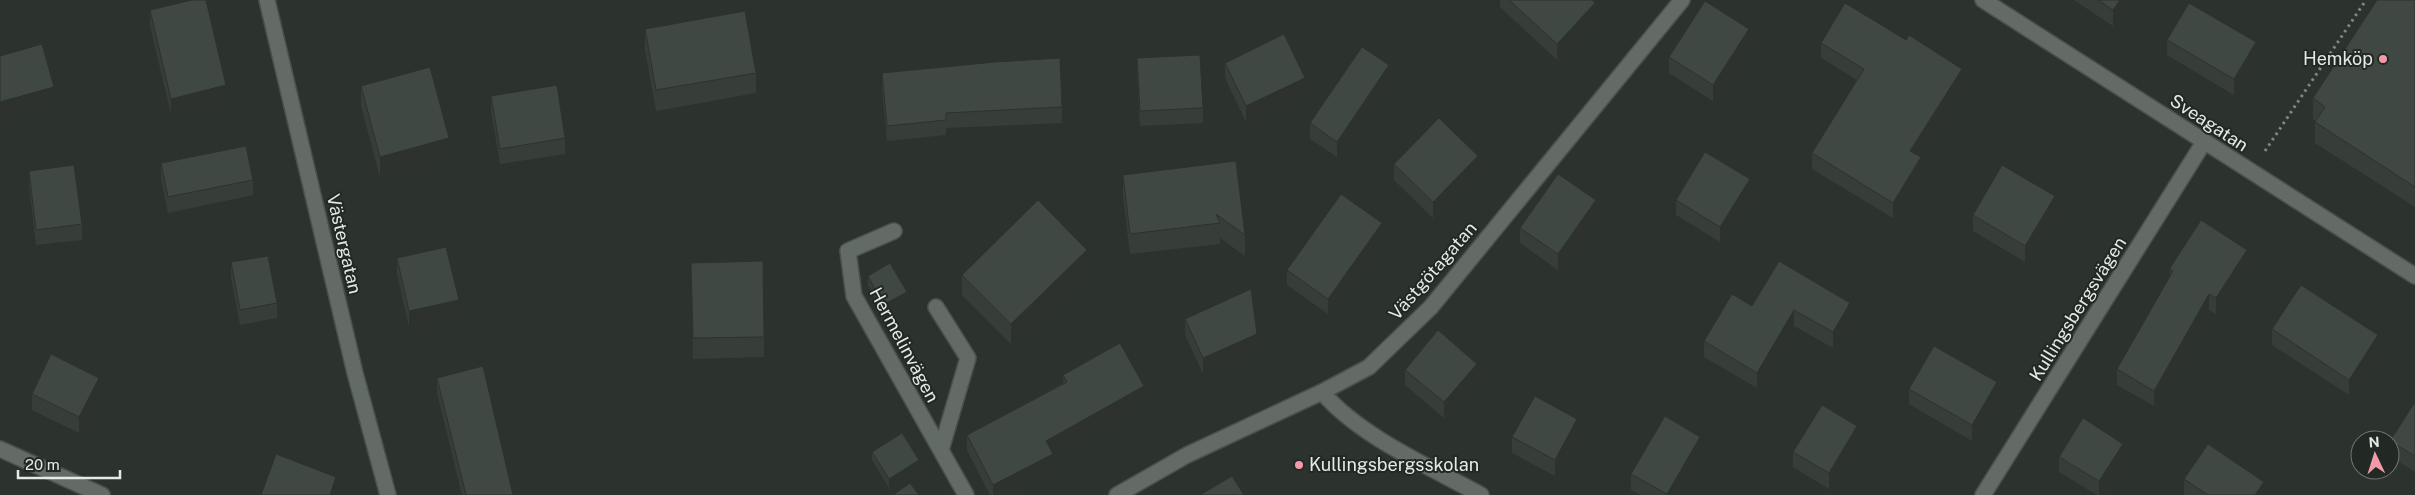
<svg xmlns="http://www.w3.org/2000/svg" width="2415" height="495" font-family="'Public Sans',sans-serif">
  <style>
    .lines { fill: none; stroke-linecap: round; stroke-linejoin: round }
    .minor-casing { stroke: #4a514d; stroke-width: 18 }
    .tertiary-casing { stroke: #4a514d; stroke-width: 18 }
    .path { stroke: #808683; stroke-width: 3; stroke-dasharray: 2.5 4; stroke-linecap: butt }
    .minor { stroke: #636b66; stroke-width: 15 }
    .tertiary { stroke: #636b66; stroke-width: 15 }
    .wall { fill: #373e3a }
    .shaded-wall { fill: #2d322f }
    .building { fill: #404843; stroke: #2d322f }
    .poi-dot { fill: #f39aa9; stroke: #222925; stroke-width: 2 }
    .labels { text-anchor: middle; stroke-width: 4; stroke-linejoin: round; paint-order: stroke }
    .poi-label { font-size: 18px; fill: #e5eae7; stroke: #222925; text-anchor: end }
    .street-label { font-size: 18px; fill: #e5eae7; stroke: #222925 }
  </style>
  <rect width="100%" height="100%" fill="#2c332f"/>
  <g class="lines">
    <g class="minor-casing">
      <g id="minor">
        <path d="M267,0L355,373L388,495"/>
        <path d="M894,231L848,251L854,296L966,495"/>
        <path d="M936,307L968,358L941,450"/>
        <path d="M1322,392C1359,436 1430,467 1481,495"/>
        <path d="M0,449L102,495"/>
        <path d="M1117,495L1187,455L1322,392L1369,367L1431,307L1682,0"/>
        <path d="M1983,495L2204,142"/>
      </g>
    </g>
    <g class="tertiary-casing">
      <path id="tertiary" d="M1983,0L2415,276"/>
    </g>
    <path class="path" d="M2265,151L2366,0"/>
    <use href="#minor" class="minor"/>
    <use href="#tertiary" class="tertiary"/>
  </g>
  <g class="wall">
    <path d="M1500,0H1592L1595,19L1557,60L1500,7Z"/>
    <path d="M2074,0H2131L2113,26Z"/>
    <path d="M2415,0V207L2315,143V122L2316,121L2313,119V98Z"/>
    <path d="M150,10L226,101L171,114L150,26Z"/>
    <path d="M645,29L756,73V93L656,111L645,50Z"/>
    <path d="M2167,40L2256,58L2234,95L2167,55Z"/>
    <path d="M1821,43L1962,85L1917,155L1921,173L1893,218L1812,169V153L1857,80L1821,58Z"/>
    <path d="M1749,44L1713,101L1669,73V57Z"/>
    <path d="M1137,58L1203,108V123L1140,126L1137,74Z"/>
    <path d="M1225,63L1305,93L1246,122L1225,78Z"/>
    <path d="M882,73L1062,107V123L946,128V135L887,141L882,89Z"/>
    <path d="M1389,81L1337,157L1310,139V123Z"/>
    <path d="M361,86L449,159L380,177L361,106Z"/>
    <path d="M491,96L565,138V154L500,164L491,111Z"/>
    <path d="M1236,161L1245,235V256L1220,238V244L1130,254L1123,196V175Z"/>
    <path d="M161,163L253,180V195L168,213L161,179Z"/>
    <path d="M1394,164L1478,171L1433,218L1394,180Z"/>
    <path d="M29,171L82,224V240L36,245L29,186Z"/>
    <path d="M1750,195L1720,242L1676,215V200Z"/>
    <path d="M2055,212L2025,262L1973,231V215Z"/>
    <path d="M1596,216L1558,270L1520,243V228Z"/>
    <path d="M1382,239L1328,314L1287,285V270Z"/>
    <path d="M397,258L459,315L409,327L397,274Z"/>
    <path d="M1779,261L1850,318L1833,348L1794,326L1757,388L1704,357V341L1752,306Z"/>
    <path d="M231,262L277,303V318L240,325L231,278Z"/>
    <path d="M691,263L764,337V357L693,359Z"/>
    <path d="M2247,265L2216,314L2209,310L2154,406L2117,385V369L2170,276V268Z"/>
    <path d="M1087,270L1011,344L962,295V275Z"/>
    <path d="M868,276L907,300L883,313L868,285Z"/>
    <path d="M1185,319L1257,349L1203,374L1185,335Z"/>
    <path d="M2272,329L2378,351L2349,395L2272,345Z"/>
    <path d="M1405,370L1477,379L1444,418L1405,385Z"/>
    <path d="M1063,375L1144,401L1052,453L1053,470L1005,495H990L967,450V435L1063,383Z"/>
    <path d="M437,378L513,495H462L437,393Z"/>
    <path d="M1909,389L1997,398L1972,441L1909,404Z"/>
    <path d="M99,393L79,433L32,410V394Z"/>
    <path d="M2415,402V472L2390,456V441Z"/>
    <path d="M1577,435L1555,476L1512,453V437Z"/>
    <path d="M1857,442L1829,489L1793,467V452Z"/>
    <path d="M872,452L919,469L889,488L872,460Z"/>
    <path d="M1700,452L1675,495H1641L1631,490V474Z"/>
    <path d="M2059,457L2123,459L2101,495H2097L2059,472Z"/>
    <path d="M2184,479L2264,495H2185L2184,494Z"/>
  </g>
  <g class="shaded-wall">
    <path d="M2120,0H2131L2113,26V10Z"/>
    <path d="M1595,3V19L1557,60V44Z"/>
    <path d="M1749,29V44L1713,101V85Z"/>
    <path d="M2256,42V58L2234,95V79Z"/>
    <path d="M1389,65V81L1337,157V142Z"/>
    <path d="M1962,69V85L1910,166V151Z"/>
    <path d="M1305,78V93L1246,122V106Z"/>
    <path d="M226,85V101L171,114V99Z"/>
    <path d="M54,87V102L0,118V102Z"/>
    <path d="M449,138V159L380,177V157Z"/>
    <path d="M1478,156V171L1433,218V202Z"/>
    <path d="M1921,157V173L1893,218V203Z"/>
    <path d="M1750,179V195L1720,242V227Z"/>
    <path d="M2055,196V212L2025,262V246Z"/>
    <path d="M1596,200V216L1558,270V254Z"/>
    <path d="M1382,223V239L1328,314V299Z"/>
    <path d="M1087,250V270L1011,344V324Z"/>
    <path d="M2247,250V265L2216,314V298Z"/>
    <path d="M907,292V300L883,313V305Z"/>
    <path d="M2209,294V310L2154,406V391Z"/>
    <path d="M459,300V315L409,327V311Z"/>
    <path d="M1850,303V318L1833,348V332Z"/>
    <path d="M1794,310V326L1757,388V373Z"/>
    <path d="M1257,334V349L1203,374V358Z"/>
    <path d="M2378,335V351L2349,395V380Z"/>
    <path d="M1477,364V379L1444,418V402Z"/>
    <path d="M99,378V393L79,433V417Z"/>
    <path d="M1997,382V398L1972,441V425Z"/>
    <path d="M1144,386V401L1046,457V441Z"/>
    <path d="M1577,419V435L1555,476V460Z"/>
    <path d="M1857,426V442L1829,489V473Z"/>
    <path d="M1700,437V452L1675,495H1667Z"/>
    <path d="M2123,444V459L2101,495H2099V481Z"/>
    <path d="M1053,454V470L1005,495H993V485Z"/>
    <path d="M919,460V469L889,488V479Z"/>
    <path d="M336,477V495H330Z"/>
    <path d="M2264,482V495H2255Z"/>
  </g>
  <g class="building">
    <path d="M192,0H206L226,85L171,99L150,10Z"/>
    <path d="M1509,0H1592L1595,3L1557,44Z"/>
    <path d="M2098,0H2120L2113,10Z"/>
    <path d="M2377,0H2415V187L2315,122L2325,107L2313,98Z"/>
    <path d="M1705,1L1749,29L1713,85L1669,57Z"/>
    <path d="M1845,3L1906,40L1909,35L1962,69L1910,151L1921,157L1893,203L1812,153L1864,69L1821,43Z"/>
    <path d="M2189,3L2256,42L2234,79L2167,40Z"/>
    <path d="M745,11L756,73L656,90L645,29Z"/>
    <path d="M1284,34L1305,78L1246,106L1225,63Z"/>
    <path d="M42,44L54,87L0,102V56Z"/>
    <path d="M1362,47L1389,65L1337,142L1310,123Z"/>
    <path d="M1200,55L1203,108L1140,111L1137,58Z"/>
    <path d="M1060,58L1062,107L946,113V120L887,126L882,73L995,62Z"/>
    <path d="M430,67L449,138L380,157L361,86Z"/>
    <path d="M557,85L565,138L500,149L491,96Z"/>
    <path d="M1439,118L1478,156L1433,202L1394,164Z"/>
    <path d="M246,146L253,180L168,197L161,163Z"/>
    <path d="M1705,152L1750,179L1720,227L1676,200Z"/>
    <path d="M1236,161L1245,235L1216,214L1220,223L1130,234L1123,175Z"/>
    <path d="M74,165L82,224L36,230L29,171Z"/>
    <path d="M2002,165L2055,196L2025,246L1973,215Z"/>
    <path d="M1558,174L1596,200L1558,254L1520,228Z"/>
    <path d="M1341,194L1382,223L1328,299L1287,270Z"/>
    <path d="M1038,200L1087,250L1011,324L962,275Z"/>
    <path d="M2201,220L2247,250L2216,298L2209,294L2154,391L2117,369L2173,271L2170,268Z"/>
    <path d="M446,247L459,300L409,311L397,258Z"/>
    <path d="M268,256L277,303L240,310L231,262Z"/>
    <path d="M763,261L764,337L693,338L691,263Z"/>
    <path d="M1779,261L1850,303L1833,332L1794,310L1757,373L1704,341L1732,294L1752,306Z"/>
    <path d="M890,263L907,292L883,305L868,276Z"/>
    <path d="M2301,285L2378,335L2349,380L2272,329Z"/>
    <path d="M1251,289L1257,334L1203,358L1185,319Z"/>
    <path d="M1438,330L1477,364L1444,402L1405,370Z"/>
    <path d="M1120,343L1144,386L1046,441L1053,454L993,485L967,435L1067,382L1063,375Z"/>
    <path d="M1934,346L1997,382L1972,425L1909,389Z"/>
    <path d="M51,354L99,378L79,417L32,394Z"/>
    <path d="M483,366L513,495H466L437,378Z"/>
    <path d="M1535,396L1577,419L1555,460L1512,437Z"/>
    <path d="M2415,402V456L2390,441Z"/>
    <path d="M1822,405L1857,426L1829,473L1793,452Z"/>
    <path d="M1665,416L1700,437L1667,494L1631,474Z"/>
    <path d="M2083,418L2123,444L2099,481L2059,457Z"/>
    <path d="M902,433L919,460L889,479L872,452Z"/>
    <path d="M2208,444L2264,482L2255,495H2208L2184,479Z"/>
    <path d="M276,454L336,477L330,495H261Z"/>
    <path d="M1232,476L1244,495H1200Z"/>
    <path d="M910,483L919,495H893Z"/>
  </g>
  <g class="poi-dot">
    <circle cx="2383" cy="59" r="5"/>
    <circle cx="1299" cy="465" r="5"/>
  </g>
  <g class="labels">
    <g class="poi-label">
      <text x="2373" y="65">Hemköp</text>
      <text x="1309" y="471" text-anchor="start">Kullingsbergsskolan</text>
    </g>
    <g class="street-label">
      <text transform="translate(2209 123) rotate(33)" y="6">Sveagatan</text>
      <text transform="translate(344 244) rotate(77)" y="6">Västergatan</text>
      <text transform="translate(1433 271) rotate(-49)" y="6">Västgötagatan</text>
      <text transform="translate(2078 309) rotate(-58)" y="6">Kullingsbergsvägen</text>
      <text transform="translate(904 345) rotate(62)" y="6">Hermelinvägen</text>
    </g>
  </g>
  <g transform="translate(2375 455) rotate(356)"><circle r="24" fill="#222925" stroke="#707673"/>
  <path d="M0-4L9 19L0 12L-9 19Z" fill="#f39aa9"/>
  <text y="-8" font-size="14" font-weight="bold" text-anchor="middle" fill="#e5eae7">N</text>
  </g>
  <path d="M18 470v8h102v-8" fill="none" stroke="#e5eae7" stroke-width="2.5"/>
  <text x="25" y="470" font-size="15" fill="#e5eae7" stroke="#222925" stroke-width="4" paint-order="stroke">20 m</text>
</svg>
